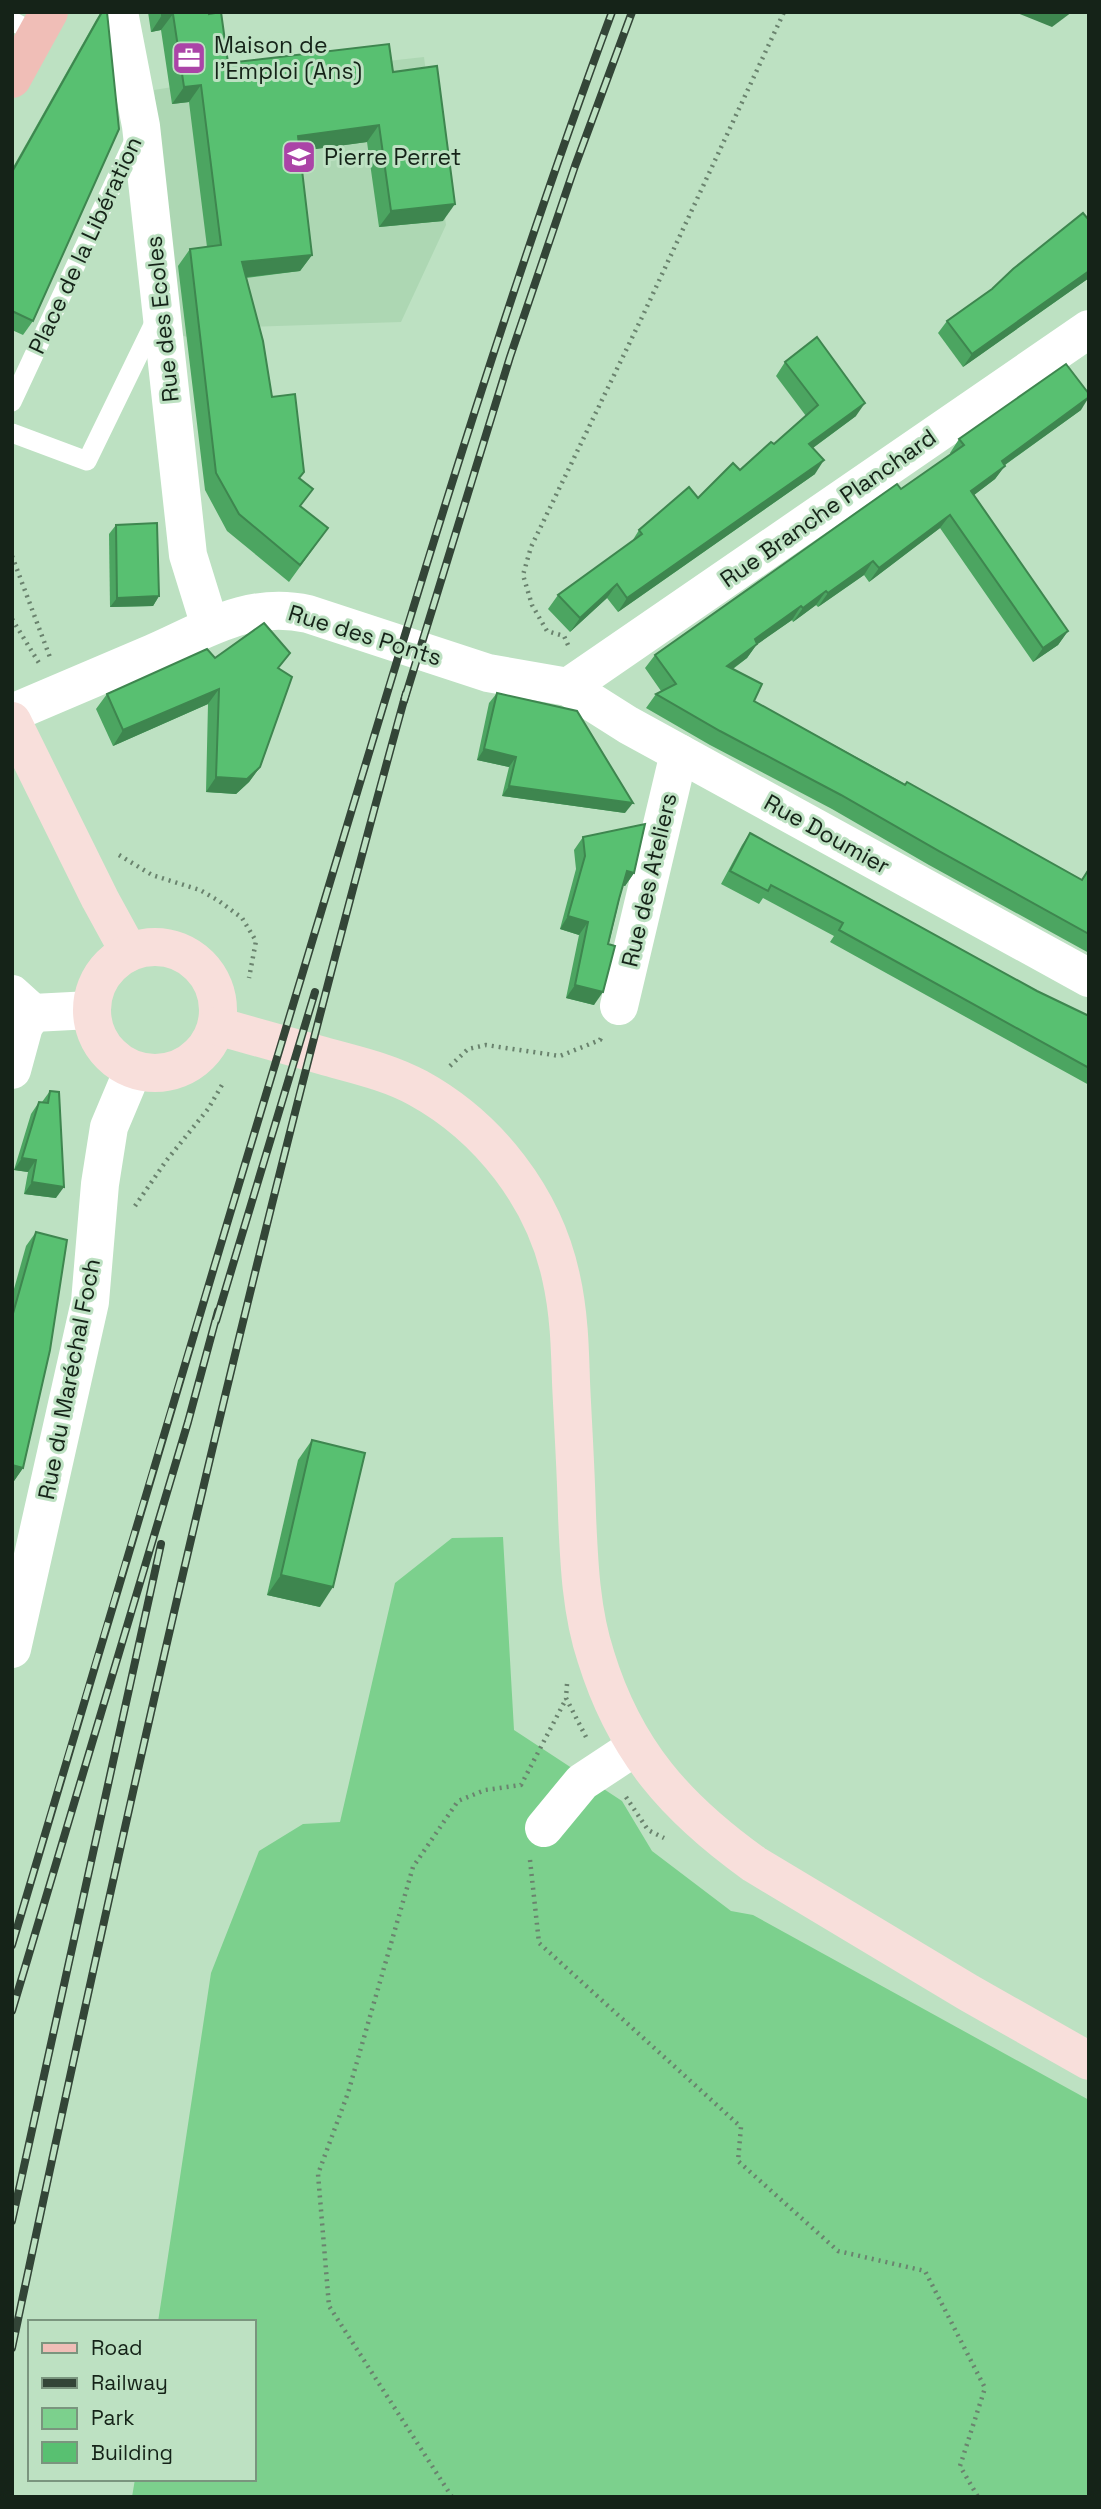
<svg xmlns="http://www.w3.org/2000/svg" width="1101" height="2509" font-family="'Space Grotesk',sans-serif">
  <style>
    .built { fill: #add7b3 }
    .green { fill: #7cd08d }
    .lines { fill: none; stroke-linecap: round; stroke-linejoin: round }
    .path { stroke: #6a836e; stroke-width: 4.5; stroke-dasharray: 2 5; stroke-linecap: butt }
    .lane { stroke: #fff; stroke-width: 19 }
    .street { stroke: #fff; stroke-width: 38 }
    .secondary { stroke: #f8dfdb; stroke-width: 38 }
    .primary { stroke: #f0beb7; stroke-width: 38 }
    .rail-casing { stroke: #334537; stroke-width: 8 }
    .rail { stroke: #bde1c2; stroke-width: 5; stroke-dasharray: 16; stroke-linecap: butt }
    .wall { fill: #4ca561 }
    .shaded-wall { fill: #3e864f }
    .building { fill: #58c071; stroke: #3e864f; stroke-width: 2 }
    .labels { text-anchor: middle; stroke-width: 6; stroke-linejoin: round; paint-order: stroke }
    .poi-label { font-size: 23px; fill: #152318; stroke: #bde1c2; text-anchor: start }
    .street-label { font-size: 23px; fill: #152318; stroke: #bde1c2 }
  </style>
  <rect width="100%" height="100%" fill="#bde1c2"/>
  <path class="built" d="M424,57L446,225L401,322L243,327L187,337L181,335L154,90L216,80Z"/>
  <path class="green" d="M503,1537L514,1730L622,1801L652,1851L731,1911L753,1915L1089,2100V2497H132L135,2479H254V2322H158L211,1973L259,1851L303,1824L340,1822L395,1583L452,1538Z"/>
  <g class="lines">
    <g class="path">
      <path d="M12,556L51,660"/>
      <path d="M12,619L39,663"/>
      <path d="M568,645L564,636L547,631L532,605L523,575L531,547L644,313L784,12"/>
      <path d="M119,855L152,875L200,890L219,901L242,918L256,941L249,978"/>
      <path d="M450,1066L468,1049L486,1045L560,1056L600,1040L602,1036"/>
      <path d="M135,1206L166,1161L208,1109L222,1085"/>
      <path d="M567,1684L566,1698L586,1737"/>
      <path d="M626,1797L648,1830L664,1838"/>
      <path d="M530,1860L539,1943L741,2127L738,2161L838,2251L925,2271L985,2388L960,2466L978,2497"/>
      <path d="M452,2497L329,2306L318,2174L348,2093L413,1867L458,1801L485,1790L521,1785L566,1699"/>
    </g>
    <g class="lane">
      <path d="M12,21L37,34"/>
      <path d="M12,402L136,136"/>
      <path d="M12,433L87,461L157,317"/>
    </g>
    <g class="street">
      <path d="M119,12L141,126L188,555L210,626"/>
      <path d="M568,687L1089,329"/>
      <path d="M12,713C57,694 101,675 146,656C201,633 246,600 308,614L488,673L568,687L628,725L1089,978"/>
      <path d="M12,994L33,1013L91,1010"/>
      <path d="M619,1006L679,753"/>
      <path d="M12,1070L24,1026L33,1013"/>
      <path d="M12,1649L90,1302L100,1184L109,1127L133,1070"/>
      <path d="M544,1828L582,1782L635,1747"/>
    </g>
    <g class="secondary">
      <path d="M12,721L100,899L129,952"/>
      <circle cx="155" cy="1010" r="63"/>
      <path d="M217,1026C253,1036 289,1046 324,1056C356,1065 389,1072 418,1088C489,1127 544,1198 561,1277C569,1312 570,1347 571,1382C573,1426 576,1471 577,1515C579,1562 581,1612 596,1657C625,1751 676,1808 754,1864L969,1993L1089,2061"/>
    </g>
    <path class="primary" d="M12,79L49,12"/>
    <g class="rail-casing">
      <g id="rail">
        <path d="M404,701L510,357L575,166L632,12"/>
        <path d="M216,1321L315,992"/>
        <path d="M12,1945C114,1600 217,1256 321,912C412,610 502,308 612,12"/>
        <path d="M12,2011L188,1422L218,1311"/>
        <path d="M12,2221L161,1544"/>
        <path d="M12,2348C129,1793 255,1239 406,693"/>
      </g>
    </g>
    <use href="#rail" class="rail"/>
  </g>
  <g class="wall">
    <path d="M101,12H107L33,321L23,335L12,330V169L96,20Z"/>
    <path d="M148,12H209L228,63L393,72L443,221L379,227L367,142L300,151L312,255L300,271L246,278L272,397L299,478L300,506L328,528L289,582L227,531L205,490L178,266L190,249L207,247L189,102L172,104L161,30L151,32Z"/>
    <path d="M1089,220V278L963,367L938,333L947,321Z"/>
    <path d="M785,362L856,416L813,448L815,474L618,612L607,598L570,632L548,609L558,595L631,543L639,530L698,498L740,470L774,444L806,416L776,376Z"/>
    <path d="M1081,410L1005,465L995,479L974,495L1068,631L1058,645L1033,662L940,528L869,582L864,575L818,607L816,605L793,622L792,620L757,644L747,658L733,669L754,701L1081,880L1089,869V953L929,865L832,809L710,745L646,708L656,694L661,691L645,668L655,655L951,455L950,453L959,439Z"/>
    <path d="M116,525L159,596L153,606L110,607L109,534Z"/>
    <path d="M278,669L260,767L249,782L236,794L206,792L208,704L113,746L96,709L107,694Z"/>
    <path d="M497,693L625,813L502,796L509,767L477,760L489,703Z"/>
    <path d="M750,833L1037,991L1089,1016V1085L830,942L834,936L763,898L759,904L721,884L742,845Z"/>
    <path d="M583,837L634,873L625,886L623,885L594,1005L566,998L579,935L560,929L576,869L574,850Z"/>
    <path d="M50,1091L56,1198L24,1194L28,1172L14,1170L31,1114L39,1102H42Z"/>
    <path d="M36,1232L23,1468L14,1481H12V1296L26,1246Z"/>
    <path d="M312,1440L320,1607L267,1595L298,1460Z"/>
  </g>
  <g class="shaded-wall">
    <path d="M1015,12H1072L1052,27Z"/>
    <path d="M173,14L161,30L151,32L162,15Z"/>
    <path d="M201,85L189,102L172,104L184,87Z"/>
    <path d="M379,125L367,142L287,153L298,136Z"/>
    <path d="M455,204L443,221L379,227L391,211Z"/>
    <path d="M312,255L300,271L230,279L242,262Z"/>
    <path d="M1089,271V278L963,367L972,354Z"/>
    <path d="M1089,397L1081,410L992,474L1002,461Z"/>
    <path d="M865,403L856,416L799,458L809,444Z"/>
    <path d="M824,460L815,474L618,612L627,598Z"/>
    <path d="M1005,466L995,479L961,505L971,491Z"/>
    <path d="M950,515L940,528L869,582L879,568Z"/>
    <path d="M873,561L864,575L818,607L828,593Z"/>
    <path d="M617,584L607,598L570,632L580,618Z"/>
    <path d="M826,591L816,605L793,622L803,608Z"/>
    <path d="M159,596L153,606L110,607L117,598Z"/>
    <path d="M801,606L792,620L745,653L755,639Z"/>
    <path d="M1068,631L1058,645L1033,662L1043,648Z"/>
    <path d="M757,644L747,658L717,680L727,666Z"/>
    <path d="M219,689L208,704L113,746L123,730Z"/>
    <path d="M484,749L516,757L509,767L477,760Z"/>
    <path d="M260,767L249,782L236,794L206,792L216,777Z"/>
    <path d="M509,786L633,803L625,813L502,796Z"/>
    <path d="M627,871L634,873L625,886L618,884Z"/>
    <path d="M568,916L588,922L579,935L560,929Z"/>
    <path d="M575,985L603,992L594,1005L566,998Z"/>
    <path d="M22,1158L36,1160L28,1172L14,1170Z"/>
    <path d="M32,1182L64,1187L56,1198L24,1194Z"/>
    <path d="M12,1465L23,1468L14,1481H12Z"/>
    <path d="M281,1575L333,1587L320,1607L267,1595Z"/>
  </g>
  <g class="building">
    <path d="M102,12H107L119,129L33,321L12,311V172Z"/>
    <path d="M162,12H209V14L221,12L228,63L389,44L393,72L437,66L455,204L391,211L379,125L298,136L312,255L242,262L263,341L272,397L295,394L304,472L299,478L313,489L300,506L328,528L300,565L239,514L216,473L190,249L221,245L201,85L184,87L173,14L162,15Z"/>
    <path d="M1083,213L1089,220V271L972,354L947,321L992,289L1013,269Z"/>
    <path d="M817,337L865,403L809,444L824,460L627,598L617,584L580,618L558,595L642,534L639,530L689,487L698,498L733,463L740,470L771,442L774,444L818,405L785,362Z"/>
    <path d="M1066,364L1089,394V397L1002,461L1005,466L971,491L1068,631L1043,648L950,515L879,568L873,561L828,593L826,591L803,608L801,606L755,639L757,644L727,666L762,684L754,701L905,785L907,782L1082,880L1089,869V934L939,851L841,795L720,731L656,694L676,684L655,655L897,484L901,489L964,445L959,439Z"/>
    <path d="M157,523L159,596L117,598L116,525Z"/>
    <path d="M264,623L290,653L278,668L292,677L260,767L247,779L216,777L219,689L123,730L107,694L207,649L215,658Z"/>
    <path d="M497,693L577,711L633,803L509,786L516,757L484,749Z"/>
    <path d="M645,824L634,873L627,871L619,899L608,944L615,946L603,992L575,985L588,922L568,916L585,856L583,837Z"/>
    <path d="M750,833L1037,991L1089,1016V1068L839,930L843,923L771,885L768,891L730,871Z"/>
    <path d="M50,1091L59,1092L64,1187L32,1182L36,1160L22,1158L39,1102L48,1103Z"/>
    <path d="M36,1232L67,1240L50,1350L23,1468L12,1465V1317Z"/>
    <path d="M312,1440L365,1453L333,1587L281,1575Z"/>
  </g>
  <defs>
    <g id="office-square" transform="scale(1.75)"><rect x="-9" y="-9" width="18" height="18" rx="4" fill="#ab44a7" stroke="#bde1c2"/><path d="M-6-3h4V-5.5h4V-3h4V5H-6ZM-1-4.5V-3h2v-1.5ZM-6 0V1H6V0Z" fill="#fff"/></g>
    <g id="school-square" transform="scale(1.75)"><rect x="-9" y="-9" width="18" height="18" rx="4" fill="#ab44a7" stroke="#bde1c2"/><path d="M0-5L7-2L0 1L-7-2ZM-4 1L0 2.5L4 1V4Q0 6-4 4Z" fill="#fff"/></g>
  </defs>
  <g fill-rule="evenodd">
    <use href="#office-square" x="189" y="58"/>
    <use href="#school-square" x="299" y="157"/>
  </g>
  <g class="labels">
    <g class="poi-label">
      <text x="214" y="53">Maison de<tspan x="214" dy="26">l'Emploi (Ans)</tspan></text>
      <text x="324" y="165">Pierre Perret</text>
    </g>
    <g class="street-label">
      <text transform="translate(85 245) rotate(-65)" y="8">Place de la Libération</text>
      <text transform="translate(162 319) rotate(-96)" y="8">Rue des Ecoles</text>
      <text transform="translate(828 508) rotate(-35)" y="8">Rue Branche Planchard</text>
      <text transform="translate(365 635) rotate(17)" y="8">Rue des Ponts</text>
      <text transform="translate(827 834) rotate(29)" y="8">Rue Doumier</text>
      <text transform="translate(649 880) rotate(-77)" y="8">Rue des Ateliers</text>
      <text transform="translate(69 1379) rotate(-79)" y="8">Rue du Maréchal Foch</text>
    </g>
  </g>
  <rect width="1101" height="2509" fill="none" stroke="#152318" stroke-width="28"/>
  <rect x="28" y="2320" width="228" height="161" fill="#bde1c2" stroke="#7a957e" stroke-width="2"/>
  <rect x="42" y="2343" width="35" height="10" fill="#f0beb7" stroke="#7a957e" stroke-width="2"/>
  <text x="91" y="2355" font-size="21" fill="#152318">Road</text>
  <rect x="42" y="2378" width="35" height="10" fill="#334537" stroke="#7a957e" stroke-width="2"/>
  <text x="91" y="2390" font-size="21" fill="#152318">Railway</text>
  <rect x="42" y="2408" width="35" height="21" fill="#7cd08d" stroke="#7a957e" stroke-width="2"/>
  <text x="91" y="2425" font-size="21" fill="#152318">Park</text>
  <rect x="42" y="2442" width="35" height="21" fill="#58c071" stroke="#7a957e" stroke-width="2"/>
  <text x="91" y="2460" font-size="21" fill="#152318">Building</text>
</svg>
